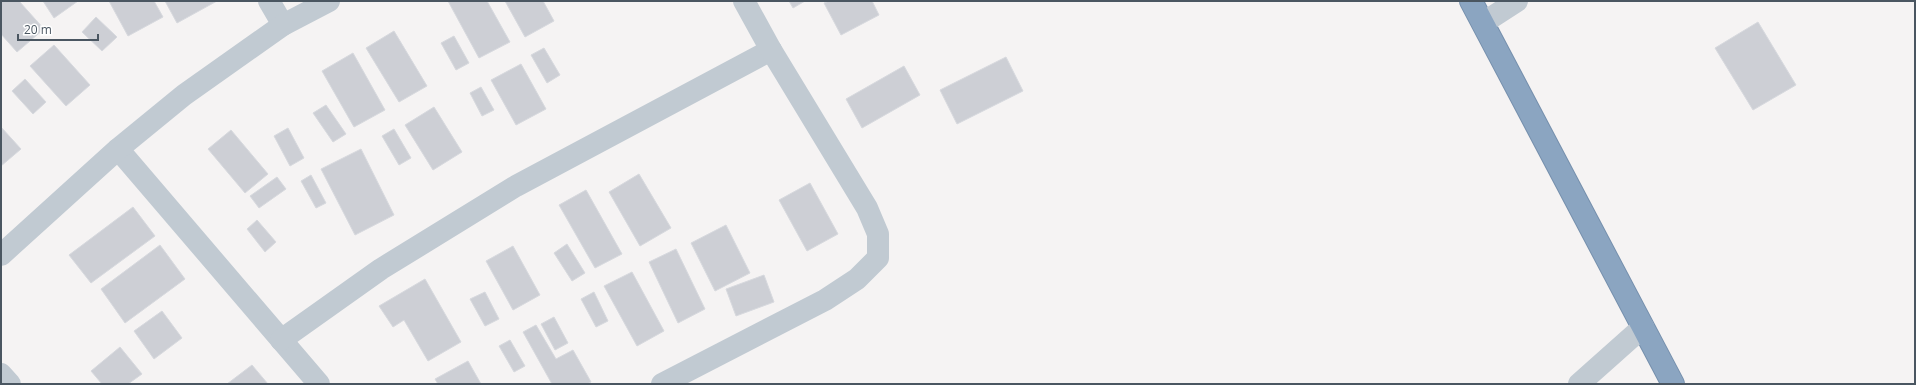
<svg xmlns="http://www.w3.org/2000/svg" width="1916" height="385" font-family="'Open Sans',sans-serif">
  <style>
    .building { fill: #cdcfd5; stroke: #d7d9de }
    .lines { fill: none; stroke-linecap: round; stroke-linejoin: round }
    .highway-casing { stroke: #7690ad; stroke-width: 24 }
    .street { stroke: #c1cad2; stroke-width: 22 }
    .highway { stroke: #8ba5c1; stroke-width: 22 }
  </style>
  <rect width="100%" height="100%" fill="#f5f3f3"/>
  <g class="building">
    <path d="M1,1H19L44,29L17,52L1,34Z"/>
    <path d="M43,1H78L54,18Z"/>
    <path d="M109,1H154L163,17L128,36Z"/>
    <path d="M165,1H217L177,23Z"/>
    <path d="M448,1H487L510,42L479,58Z"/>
    <path d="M505,1H543L554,21L525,37Z"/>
    <path d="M789,1H805L793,8Z"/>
    <path d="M829,1H872L879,15L841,35L824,3Z"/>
    <path d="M96,17L117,37L102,51L82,32Z"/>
    <path d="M1758,22L1796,85L1753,110L1715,48Z"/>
    <path d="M394,31L427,86L399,102L366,48Z"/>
    <path d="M454,36L469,63L456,70L441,43Z"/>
    <path d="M54,45L90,85L66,106L30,66Z"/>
    <path d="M544,48L560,75L547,83L531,55Z"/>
    <path d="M353,53L385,110L354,127L322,71Z"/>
    <path d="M1006,57L1023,91L957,124L940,90Z"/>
    <path d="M521,64L546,109L516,125L491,80Z"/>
    <path d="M904,66L920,95L862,128L846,99Z"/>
    <path d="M25,79L46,102L33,114L12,91Z"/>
    <path d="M481,87L494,110L482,116L470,93Z"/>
    <path d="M326,105L346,134L333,142L313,113Z"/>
    <path d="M434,107L462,152L433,170L405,125Z"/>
    <path d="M1,127L21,149L1,166Z"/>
    <path d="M288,128L304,158L290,166L274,136Z"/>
    <path d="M394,129L411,158L399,165L382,136Z"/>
    <path d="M231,130L268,174L245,193L208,149Z"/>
    <path d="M361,149L394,215L355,235L321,169Z"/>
    <path d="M639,174L671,228L640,246L609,192Z"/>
    <path d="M311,175L326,203L316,208L301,181Z"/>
    <path d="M277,177L286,189L259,208L250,196Z"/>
    <path d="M810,183L838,234L807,251L779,200Z"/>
    <path d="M586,190L622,254L595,268L559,205Z"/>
    <path d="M133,207L155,236L91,283L69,255Z"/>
    <path d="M257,220L276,242L265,252L247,229Z"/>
    <path d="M726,225L750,273L715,291L691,243Z"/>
    <path d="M567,244L585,273L572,281L554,253Z"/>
    <path d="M160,245L185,279L125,323L101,289Z"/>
    <path d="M513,246L540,295L513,310L486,261Z"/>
    <path d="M676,249L705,309L678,323L649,262Z"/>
    <path d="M632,272L664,331L637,346L604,286Z"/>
    <path d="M764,275L774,302L736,316L726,289Z"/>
    <path d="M425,279L461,342L428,361L404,320L393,327L379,306Z"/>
    <path d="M485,292L499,319L485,326L470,299Z"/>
    <path d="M594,292L608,321L596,327L581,299Z"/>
    <path d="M162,311L182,338L154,359L134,331Z"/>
    <path d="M554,317L568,343L555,350L541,324Z"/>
    <path d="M536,325L556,359L573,350L591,382L587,384H552L523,332Z"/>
    <path d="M510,340L525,366L514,372L499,346Z"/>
    <path d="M120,347L142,374L128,384H102L91,371Z"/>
    <path d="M468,361L481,384H438L435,379Z"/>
    <path d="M252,365L268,384H227Z"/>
  </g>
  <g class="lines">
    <g class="highway-casing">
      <path id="highway" d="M1471,1L1673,384"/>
    </g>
    <g class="street">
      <path d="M269,1L283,25"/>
      <path d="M1483,23L1517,1"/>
      <path d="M118,149L319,384"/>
      <path d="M1,255L118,149L184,95L283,25L329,1"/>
      <path d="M281,340L381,269L516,186L771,50"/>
      <path d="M1,374L10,384"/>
      <path d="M662,384L825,300L857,279L878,258V234L867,208L771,50L744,1"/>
      <path d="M1579,384L1643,327"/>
    </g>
    <use href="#highway" class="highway"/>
  </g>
  <rect width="1916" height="385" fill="none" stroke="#4a5661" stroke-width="4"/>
  <path d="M18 34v6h80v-6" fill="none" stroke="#4a5661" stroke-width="2"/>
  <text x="24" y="34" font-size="12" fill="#4a5661" stroke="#ffffff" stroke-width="3" paint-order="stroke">20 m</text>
</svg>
